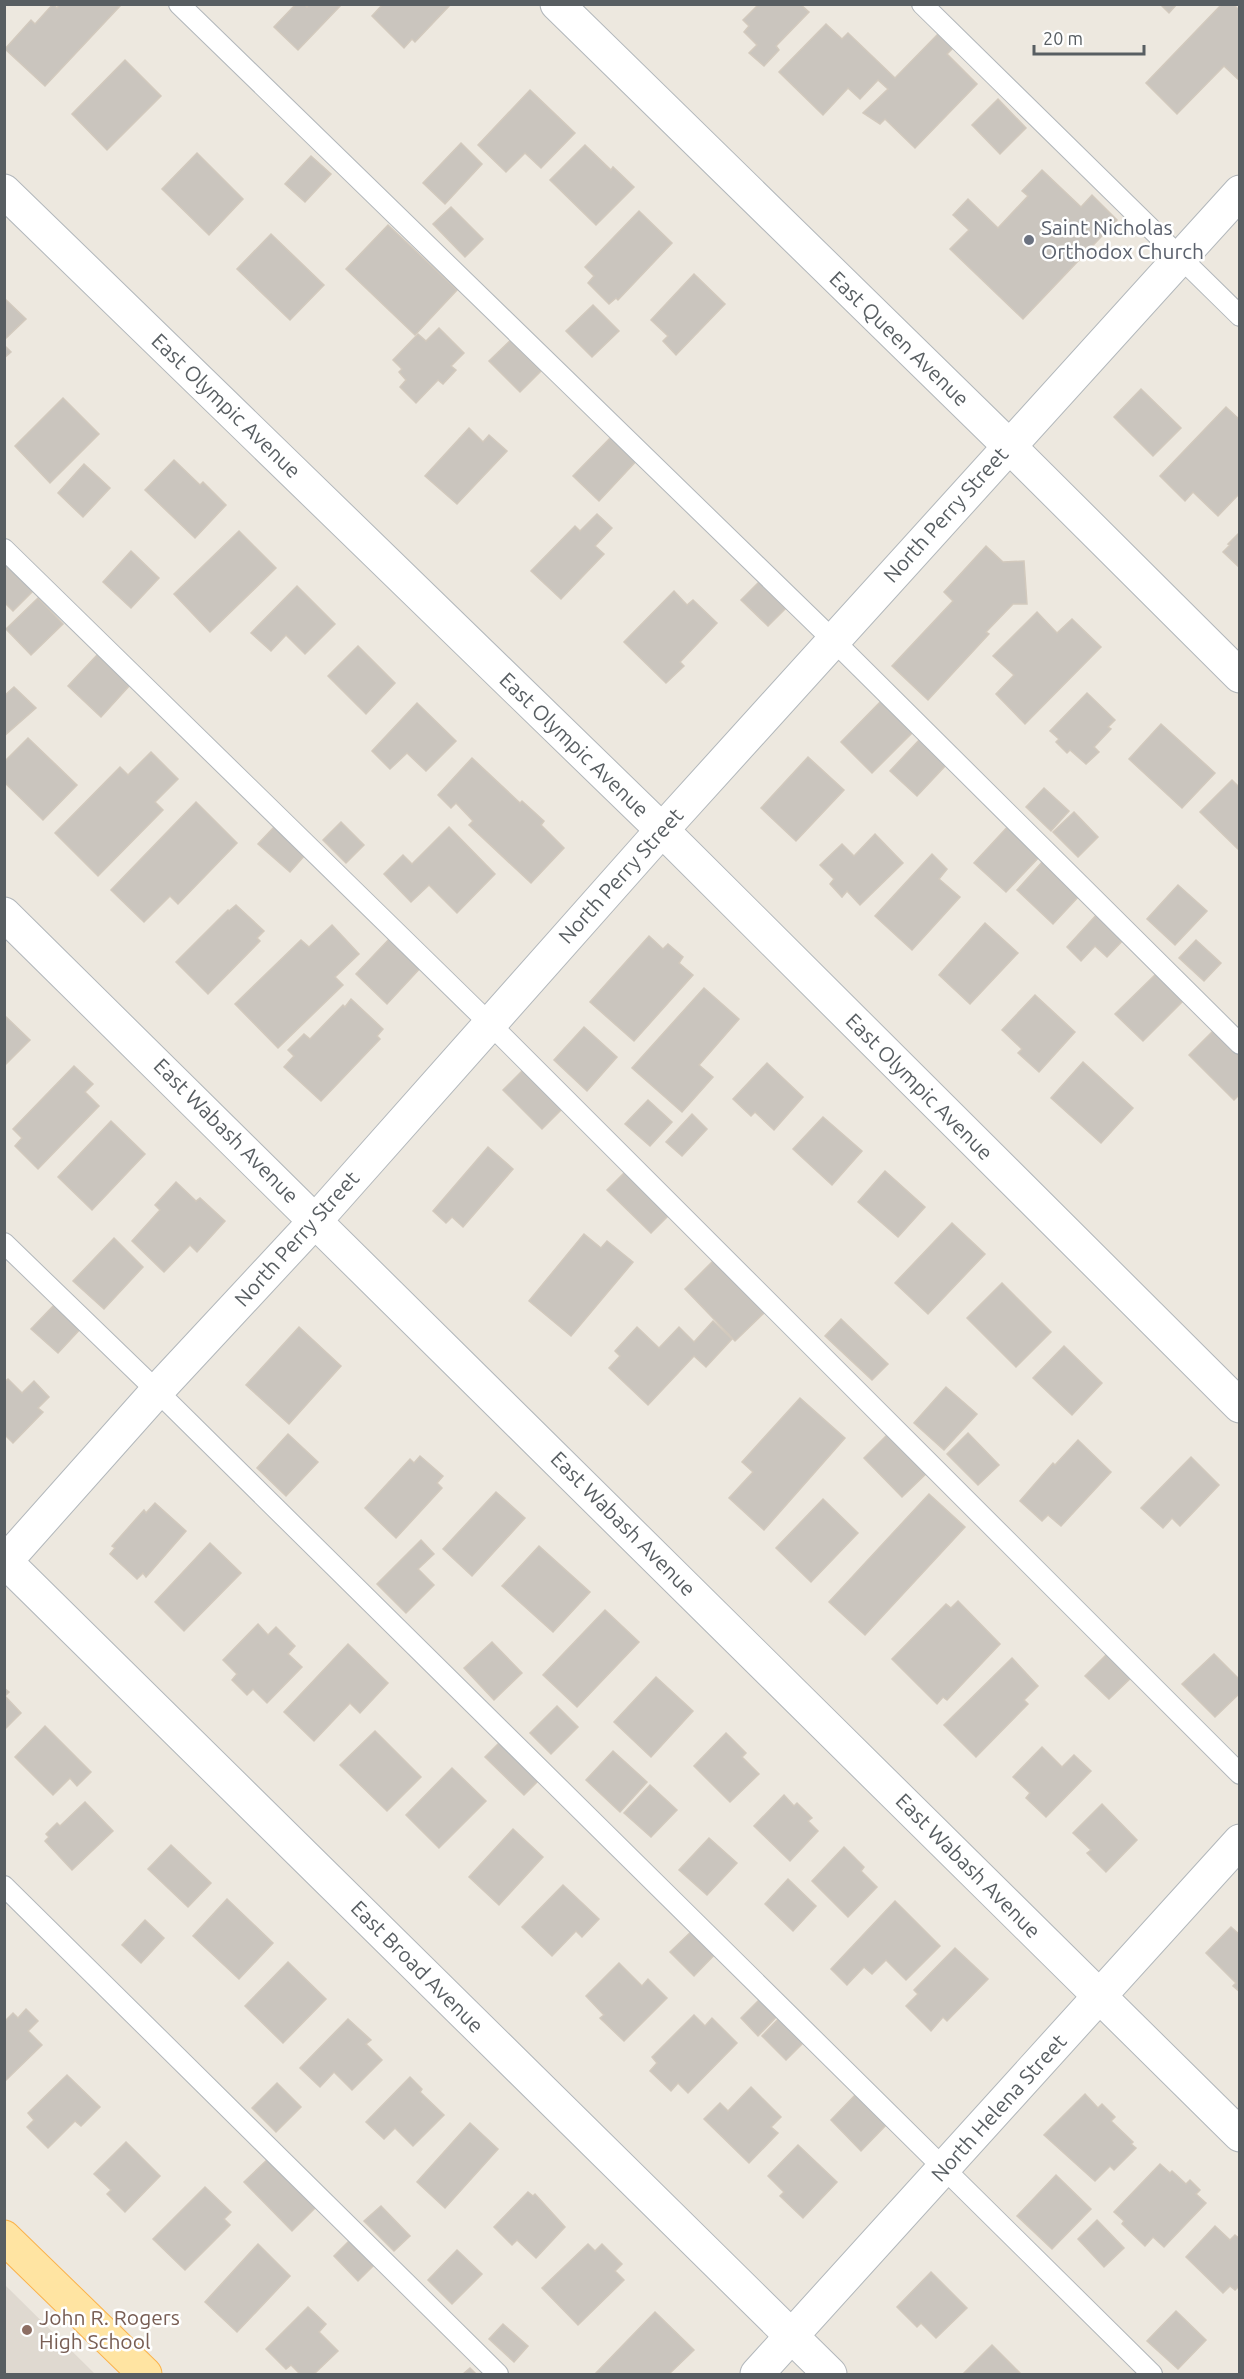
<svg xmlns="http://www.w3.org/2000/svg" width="1244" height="2379" font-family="Ubuntu,sans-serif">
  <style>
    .education { fill: #dfd9d0 }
    .building { fill: #cac5be; stroke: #d2c9bd; stroke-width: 1.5 }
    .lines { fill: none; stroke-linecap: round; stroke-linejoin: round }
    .service-casing { stroke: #b2b7bb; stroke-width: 22 }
    .minor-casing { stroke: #b2b7bb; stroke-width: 35 }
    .primary-casing { stroke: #fbb24a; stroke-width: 35 }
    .service { stroke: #fff; stroke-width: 20 }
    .minor { stroke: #fff; stroke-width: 33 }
    .primary { stroke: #ffe4a2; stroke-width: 33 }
    .worship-dot { fill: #6b7280; stroke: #fff; stroke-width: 2 }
    .education-dot { fill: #8d6e63; stroke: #fff; stroke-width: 2 }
    .labels { text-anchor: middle; stroke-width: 5; stroke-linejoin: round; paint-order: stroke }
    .worship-label { font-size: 21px; fill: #5b616d; stroke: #fff; text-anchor: start }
    .street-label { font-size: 21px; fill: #585e62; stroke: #fff }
    .education-label { font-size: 21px; fill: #785e54; stroke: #fff; text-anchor: start }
  </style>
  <rect width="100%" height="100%" fill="#ede8df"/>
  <path class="education" d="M5,2285L95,2374H5Z"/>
  <g class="building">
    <path d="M53,4L57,8L60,4H118L120,6L45,86L5,49L31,20L35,24Z"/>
    <path d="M296,4H304L307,7L309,4H342L298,50L274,27Z"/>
    <path d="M383,4H451L415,42L412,39L404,48L372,16Z"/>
    <path d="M759,4H800L809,12L776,46L779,50L764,66L749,53L757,45L744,32L749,26L743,20Z"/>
    <path d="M1160,4H1177L1169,13Z"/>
    <path d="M1222,4H1233L1240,11V81L1224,66L1177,114L1146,83Z"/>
    <path d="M826,24L842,39L848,33L895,78L938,34L953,48L947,54L977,84L915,148L885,119L880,124L863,113L888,89L878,80L860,99L848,88L823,115L779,72Z"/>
    <path d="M125,60L161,96L107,150L72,114Z"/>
    <path d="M530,90L575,133L541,168L525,153L506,172L478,145Z"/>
    <path d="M998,99L1026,128L1000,154L972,125Z"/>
    <path d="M461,143L482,164L445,204L423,183Z"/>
    <path d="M585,145L611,170L613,167L634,187L596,225L550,180Z"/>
    <path d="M197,153L243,199L209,235L162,189Z"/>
    <path d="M311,156L331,174L305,202L285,184Z"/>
    <path d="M1042,170L1081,207L1092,195L1117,220L1023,319L950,249L969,230L953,215L968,199L998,228L1028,196L1022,191Z"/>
    <path d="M451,207L483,239L465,257L433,224Z"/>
    <path d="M639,211L672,243L618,300L616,298L609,304L588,283L594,276L585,267Z"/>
    <path d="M388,225L457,290L415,335L346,269Z"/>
    <path d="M271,234L324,285L290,320L237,269Z"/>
    <path d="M694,274L725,304L676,355L663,341L668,336L651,320Z"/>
    <path d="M4,298L26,319L4,340Z"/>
    <path d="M593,305L619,331L592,357L566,331Z"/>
    <path d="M439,328L464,353L451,366L456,370L443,384L438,380L416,403L400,387L406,380L399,372L402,369L393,360L418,334L426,341Z"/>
    <path d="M515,336L545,367L520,392L489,361Z"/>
    <path d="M4,345L11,352L4,358Z"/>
    <path d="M1141,389L1181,428L1153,456L1114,417Z"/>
    <path d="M63,398L99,434L50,483L15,446Z"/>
    <path d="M1226,407L1240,420V493L1218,516L1193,492L1185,501L1160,476Z"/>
    <path d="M469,428L483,442L489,435L507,451L457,504L425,476Z"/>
    <path d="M614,434L639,458L599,501L573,476Z"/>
    <path d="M174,460L200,485L203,482L226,505L195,538L145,490Z"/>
    <path d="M84,464L110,488L83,517L58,493Z"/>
    <path d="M597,514L612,528L595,546L604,554L561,599L531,571L575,526L580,531Z"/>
    <path d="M239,531L276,568L210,632L174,594Z"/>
    <path d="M1240,532V568L1223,552L1230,545L1228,544Z"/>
    <path d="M986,546L1003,562L1024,561L1027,604H1013L986,632L989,634L928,700L892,666L953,601L944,592Z"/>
    <path d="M131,551L159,578L131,608L103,582Z"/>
    <path d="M4,562L34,590L13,611L4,602Z"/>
    <path d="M764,577L791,603L768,626L741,600Z"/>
    <path d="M297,586L335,624L305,654L286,635L271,651L251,633Z"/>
    <path d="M674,591L687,605L693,600L717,623L680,662L684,666L666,683L624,642Z"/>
    <path d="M38,598L63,624L31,655L6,629Z"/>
    <path d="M1037,612L1057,633L1072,619L1101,647L1025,724L996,694L1014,675L993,656Z"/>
    <path d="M358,646L395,683L366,714L328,676Z"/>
    <path d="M97,655L130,685L101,717L68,686Z"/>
    <path d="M14,687L36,708L4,736V696Z"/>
    <path d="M1087,693L1115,720L1108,727L1111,729L1094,747L1099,752L1086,764L1070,750L1067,753L1056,742L1059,739L1050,731Z"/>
    <path d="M884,698L916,729L872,773L841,742Z"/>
    <path d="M417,703L456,741L426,771L407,753L390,769L372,751Z"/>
    <path d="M1161,724L1215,773L1182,808L1129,759Z"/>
    <path d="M28,738L77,785L43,820L4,782V762Z"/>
    <path d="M920,739L947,764L917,796L890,771Z"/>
    <path d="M151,752L178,779L155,802L163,810L98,876L55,833L120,767L128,775Z"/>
    <path d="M808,757L844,790L796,841L761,808Z"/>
    <path d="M472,758L520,803L522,801L544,821L541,825L564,848L531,883L469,825L473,821L456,803L451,808L438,795Z"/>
    <path d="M1232,780L1240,788V851L1200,812Z"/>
    <path d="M1044,788L1069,811L1051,831L1026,807Z"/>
    <path d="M196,802L237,843L178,904L170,896L144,922L111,890Z"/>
    <path d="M1074,812L1098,837L1078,857L1053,832Z"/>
    <path d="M341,822L364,845L346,863L323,840Z"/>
    <path d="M1011,823L1043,853L1006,892L974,863Z"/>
    <path d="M274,827L305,855L290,872L258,844Z"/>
    <path d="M449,827L495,874L457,913L429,885L411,902L384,874L403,855L412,864Z"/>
    <path d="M875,834L903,863L860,905L847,891L842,897L830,884L834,879L820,865L842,844L854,856Z"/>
    <path d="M932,854L947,869L939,879L960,897L912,950L875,916Z"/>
    <path d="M1043,861L1080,895L1053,924L1017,890Z"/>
    <path d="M1178,885L1207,911L1175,945L1147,919Z"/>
    <path d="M236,905L264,931L257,938L260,941L208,994L176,962L228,910L229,911Z"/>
    <path d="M1099,912L1126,937L1107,957L1095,946L1081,961L1067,947Z"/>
    <path d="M985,923L1018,953L970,1004L939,975Z"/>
    <path d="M332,925L359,954L335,977L343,985L278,1048L235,1004L301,940L309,947Z"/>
    <path d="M392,936L423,965L387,1004L356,974Z"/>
    <path d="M649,936L663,949L668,944L683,957L679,963L693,975L634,1041L590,1002Z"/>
    <path d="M1196,940L1221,963L1204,981L1179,958Z"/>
    <path d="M1159,971L1186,998L1143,1041L1115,1014Z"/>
    <path d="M704,988L739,1019L699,1065L713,1077L682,1112L632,1068Z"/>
    <path d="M1035,995L1075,1032L1039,1072L1018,1053L1022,1049L1002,1030Z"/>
    <path d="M351,999L383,1029L377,1036L380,1039L321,1101L284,1067L294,1056L288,1050L304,1034L310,1039L343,1005L345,1007Z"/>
    <path d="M4,1015L30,1040L4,1066Z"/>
    <path d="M1218,1026L1240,1047V1094L1234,1100L1189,1055Z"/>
    <path d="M584,1027L617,1057L587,1091L554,1060Z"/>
    <path d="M1083,1062L1133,1108L1101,1143L1051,1098Z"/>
    <path d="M767,1063L803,1097L774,1130L755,1112L751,1116L733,1099Z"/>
    <path d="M74,1066L93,1084L85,1092L99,1106L38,1169L15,1146L22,1138L13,1129Z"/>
    <path d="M525,1068L564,1107L542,1129L503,1090Z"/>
    <path d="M648,1100L672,1122L650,1146L625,1124Z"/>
    <path d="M692,1114L707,1129L682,1156L666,1142Z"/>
    <path d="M823,1117L862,1151L832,1185L793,1149Z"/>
    <path d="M111,1121L145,1154L92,1210L58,1177Z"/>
    <path d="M488,1147L513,1169L463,1227L452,1217L446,1223L433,1211Z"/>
    <path d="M628,1169L672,1212L651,1233L607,1190Z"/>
    <path d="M885,1171L925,1207L898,1237L858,1202Z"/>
    <path d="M176,1182L196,1201L200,1198L225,1221L197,1252L190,1245L164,1272L132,1241L160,1210L155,1205Z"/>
    <path d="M952,1223L985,1254L928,1314L895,1283Z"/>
    <path d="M584,1234L601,1248L607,1241L633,1262L571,1336L529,1301Z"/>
    <path d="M114,1238L143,1267L104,1309L73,1281Z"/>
    <path d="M714,1260L765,1312L735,1341L685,1289Z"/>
    <path d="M1002,1283L1051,1332L1016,1367L967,1318Z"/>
    <path d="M57,1302L83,1326L58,1353L31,1329Z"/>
    <path d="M841,1319L888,1364L872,1380L825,1336Z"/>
    <path d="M713,1321L732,1339L706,1367L694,1356L648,1405L609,1368L620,1356L615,1351L637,1327L659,1348L679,1327L694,1342Z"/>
    <path d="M299,1327L341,1366L289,1424L246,1385Z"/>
    <path d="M1064,1346L1102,1383L1072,1415L1033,1378Z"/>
    <path d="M8,1379L22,1393L34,1381L49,1397L38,1408L43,1412L13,1443L4,1434V1382Z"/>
    <path d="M946,1387L977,1414L944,1450L914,1423Z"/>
    <path d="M800,1398L845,1438L764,1530L729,1498L753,1472L742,1462Z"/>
    <path d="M892,1430L931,1469L902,1497L864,1458Z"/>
    <path d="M968,1433L999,1465L978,1485L947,1454Z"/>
    <path d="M288,1434L318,1462L286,1496L257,1468Z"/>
    <path d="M1078,1440L1111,1472L1061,1526L1048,1515L1042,1521L1020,1501L1053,1463L1055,1465Z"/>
    <path d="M420,1456L443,1476L437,1483L442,1488L396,1538L365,1508L410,1459L414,1463Z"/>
    <path d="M1191,1457L1219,1485L1180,1526L1172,1518L1163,1528L1141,1508Z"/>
    <path d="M496,1492L525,1518L472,1576L443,1549Z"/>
    <path d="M929,1494L965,1527L865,1635L829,1602Z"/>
    <path d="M823,1499L858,1533L811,1582L776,1548Z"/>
    <path d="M155,1503L186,1531L146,1577L143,1573L137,1579L110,1554L115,1548L112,1546L144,1510L146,1513Z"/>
    <path d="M421,1540L434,1554L418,1569L434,1585L406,1613L377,1584Z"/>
    <path d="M210,1543L241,1573L184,1631L155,1602Z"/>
    <path d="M539,1546L590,1592L553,1632L502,1586Z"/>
    <path d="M958,1601L1000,1644L947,1700L943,1697L937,1704L892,1659L946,1604L951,1608Z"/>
    <path d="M605,1610L639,1642L577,1707L543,1675Z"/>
    <path d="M258,1624L268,1635L276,1627L295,1646L288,1654L302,1667L267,1703L253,1689L247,1695L232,1680L237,1674L223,1660Z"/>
    <path d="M492,1642L522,1673L494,1700L464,1668Z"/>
    <path d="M348,1644L388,1683L360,1713L350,1703L314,1741L284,1712Z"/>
    <path d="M1112,1649L1136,1673L1109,1699L1085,1676Z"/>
    <path d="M1214,1654L1240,1680V1693L1215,1717L1182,1684Z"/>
    <path d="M1012,1658L1038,1686L1024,1700L1028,1704L976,1757L944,1725Z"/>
    <path d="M656,1677L693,1711L651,1757L614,1722Z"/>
    <path d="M4,1688L9,1692L5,1696L21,1713L4,1730Z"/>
    <path d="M557,1706L578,1727L551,1754L530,1733Z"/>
    <path d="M45,1726L91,1772L77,1786L70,1778L53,1795L15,1757Z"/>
    <path d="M375,1731L421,1777L387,1811L340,1765Z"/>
    <path d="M726,1733L746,1753L742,1757L759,1774L730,1802L694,1766Z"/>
    <path d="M505,1737L544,1775L524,1795L485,1757Z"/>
    <path d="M1042,1747L1062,1767L1074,1755L1091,1771L1046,1817L1026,1798L1030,1793L1013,1777Z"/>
    <path d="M613,1751L647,1782L620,1812L586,1780Z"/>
    <path d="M452,1768L486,1801L439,1848L406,1815Z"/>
    <path d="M650,1785L677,1810L651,1837L624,1813Z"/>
    <path d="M784,1795L794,1806L797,1803L812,1818L808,1821L818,1831L790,1861L754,1826Z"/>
    <path d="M85,1802L113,1831L72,1870L45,1841L49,1837L46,1834L57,1823L60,1826Z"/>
    <path d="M1102,1804L1137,1840L1106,1872L1087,1853L1091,1850L1073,1833Z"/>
    <path d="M513,1829L543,1857L499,1905L469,1877Z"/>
    <path d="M709,1838L737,1863L707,1895L679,1870Z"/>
    <path d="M171,1845L211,1883L188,1907L148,1869Z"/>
    <path d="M844,1847L864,1867L861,1871L877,1887L848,1917L812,1881Z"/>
    <path d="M788,1879L816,1906L793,1931L765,1904Z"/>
    <path d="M563,1885L599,1919L582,1937L576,1931L552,1956L522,1927Z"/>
    <path d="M227,1899L273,1943L239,1979L193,1936Z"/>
    <path d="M895,1901L940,1946L906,1980L886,1960L872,1974L864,1967L847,1985L831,1969Z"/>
    <path d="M145,1920L164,1938L141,1963L122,1945Z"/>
    <path d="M1231,1927L1240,1935V1992L1233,1986L1236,1983L1206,1953Z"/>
    <path d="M695,1928L719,1950L694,1976L670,1952Z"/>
    <path d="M955,1948L988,1979L947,2021L943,2017L931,2031L906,2006L918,1994L914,1990Z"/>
    <path d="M288,1962L326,1999L283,2043L245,2006Z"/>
    <path d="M619,1963L642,1986L648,1979L667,1998L624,2041L600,2018L604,2015L586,1996Z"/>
    <path d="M764,1995L781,2012L758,2036L741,2018Z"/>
    <path d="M26,2009L38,2021L28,2031L42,2045L4,2082V2022L13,2013L18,2018Z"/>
    <path d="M694,2015L705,2026L712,2018L737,2043L688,2093L678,2083L671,2091L650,2071L657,2063L652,2057Z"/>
    <path d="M781,2016L805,2041L786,2060L762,2036Z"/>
    <path d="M348,2019L371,2040L366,2044L382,2060L352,2090L334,2072L320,2087L300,2068Z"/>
    <path d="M67,2075L100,2107L81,2126L75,2121L48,2148L27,2127L34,2120L28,2113Z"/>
    <path d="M410,2077L422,2089L420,2092L444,2115L413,2146L395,2128L384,2139L366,2122Z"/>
    <path d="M277,2083L301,2107L276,2132L252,2108Z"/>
    <path d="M751,2087L781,2117L771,2127L778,2133L749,2163L704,2119L720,2103L728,2111Z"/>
    <path d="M858,2092L889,2122L861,2151L831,2120Z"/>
    <path d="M1085,2094L1098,2108L1102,2104L1115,2117L1111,2121L1133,2142L1131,2144L1136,2148L1114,2170L1110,2166L1095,2181L1044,2135Z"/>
    <path d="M470,2123L498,2149L445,2208L417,2182Z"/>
    <path d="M126,2142L160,2176L125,2212L107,2194L111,2190L94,2174Z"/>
    <path d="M798,2145L837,2182L803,2218L780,2196L784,2192L768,2176Z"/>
    <path d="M270,2157L318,2205L292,2231L244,2182Z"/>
    <path d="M1160,2164L1170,2173L1172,2171L1186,2184L1190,2180L1200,2190L1196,2194L1206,2203L1164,2247L1153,2237L1145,2246L1122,2224L1124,2221L1114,2212Z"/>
    <path d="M1056,2175L1091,2209L1052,2249L1017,2216Z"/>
    <path d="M205,2187L231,2212L224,2219L230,2225L185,2270L153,2239Z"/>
    <path d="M528,2192L533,2196L535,2194L565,2227L536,2258L517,2240L512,2245L494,2227Z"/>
    <path d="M381,2206L410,2236L394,2251L364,2221Z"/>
    <path d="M1097,2220L1124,2248L1104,2267L1078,2239Z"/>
    <path d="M1215,2226L1230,2240L1235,2235L1240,2239V2285L1235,2290L1230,2286L1223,2293L1186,2257Z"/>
    <path d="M351,2239L376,2263L358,2281L334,2256Z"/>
    <path d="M258,2244L290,2276L237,2332L205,2302Z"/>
    <path d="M588,2244L595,2251L602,2244L622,2264L615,2271L624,2280L578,2325L542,2288Z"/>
    <path d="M457,2250L482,2274L452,2304L428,2280Z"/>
    <path d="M931,2272L967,2308L936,2338L921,2323L917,2327L897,2307Z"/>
    <path d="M308,2307L326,2324L319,2332L338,2351L314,2374H300L291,2365L286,2369L266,2349Z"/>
    <path d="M1176,2311L1206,2340L1178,2369L1147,2341Z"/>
    <path d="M655,2312L694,2350L669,2374H595Z"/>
    <path d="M503,2324L528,2346L514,2362L489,2339Z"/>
    <path d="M992,2345L1021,2374H963Z"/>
    <path d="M470,2368L476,2374H463Z"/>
  </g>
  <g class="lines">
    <g class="service-casing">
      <g id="service">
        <path d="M179,4L833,640L1240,1044"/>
        <path d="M922,4L1240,316"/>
        <path d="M4,549L490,1024L1240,1774"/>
        <path d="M4,1243L157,1391L1152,2374"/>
        <path d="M4,1886L498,2374"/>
      </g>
    </g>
    <g class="minor-casing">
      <g id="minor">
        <path d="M557,4L1009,446L1240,676"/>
        <path d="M4,191L662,830L1240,1406"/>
        <path d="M4,914L1240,2135"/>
        <path d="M4,1560L830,2374"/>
        <path d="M4,1563L157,1391L316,1220L662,830L1240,192"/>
        <path d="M757,2374L1240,1841"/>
      </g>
    </g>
    <g class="primary-casing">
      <path id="primary" d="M4,2237L145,2374"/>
    </g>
    <use href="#service" class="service"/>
    <use href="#minor" class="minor"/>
    <use href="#primary" class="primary"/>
  </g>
  <circle class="worship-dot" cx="1029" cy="240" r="6"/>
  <circle class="education-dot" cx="27" cy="2330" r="6"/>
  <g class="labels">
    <g class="worship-label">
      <text x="1041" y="235">Saint Nicholas<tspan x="1041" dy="24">Orthodox Church</tspan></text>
    </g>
    <g class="street-label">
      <text transform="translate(899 339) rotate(44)" y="7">East Queen Avenue</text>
      <text transform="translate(226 406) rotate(44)" y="7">East Olympic Avenue</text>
      <text transform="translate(946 515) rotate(-48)" y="7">North Perry Street</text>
      <text transform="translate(574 745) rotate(44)" y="7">East Olympic Avenue</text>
      <text transform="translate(621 876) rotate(-48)" y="7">North Perry Street</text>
      <text transform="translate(919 1087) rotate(45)" y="7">East Olympic Avenue</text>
      <text transform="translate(226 1131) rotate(45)" y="7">East Wabash Avenue</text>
      <text transform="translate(297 1239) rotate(-48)" y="7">North Perry Street</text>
      <text transform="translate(623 1524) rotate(45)" y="7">East Wabash Avenue</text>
      <text transform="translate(968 1866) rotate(45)" y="7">East Wabash Avenue</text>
      <text transform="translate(417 1967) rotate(45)" y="7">East Broad Avenue</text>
      <text transform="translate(999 2108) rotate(-48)" y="7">North Helena Street</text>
    </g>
    <g class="education-label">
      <text x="39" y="2325">John R. Rogers<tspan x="39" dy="24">High School</tspan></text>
    </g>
  </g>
  <rect width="1244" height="2379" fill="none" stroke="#585e62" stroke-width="12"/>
  <path d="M1034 45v9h110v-9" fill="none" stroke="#585e62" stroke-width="3"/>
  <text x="1043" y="45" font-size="18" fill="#585e62" stroke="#ffffff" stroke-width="4.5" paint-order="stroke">20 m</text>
</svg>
